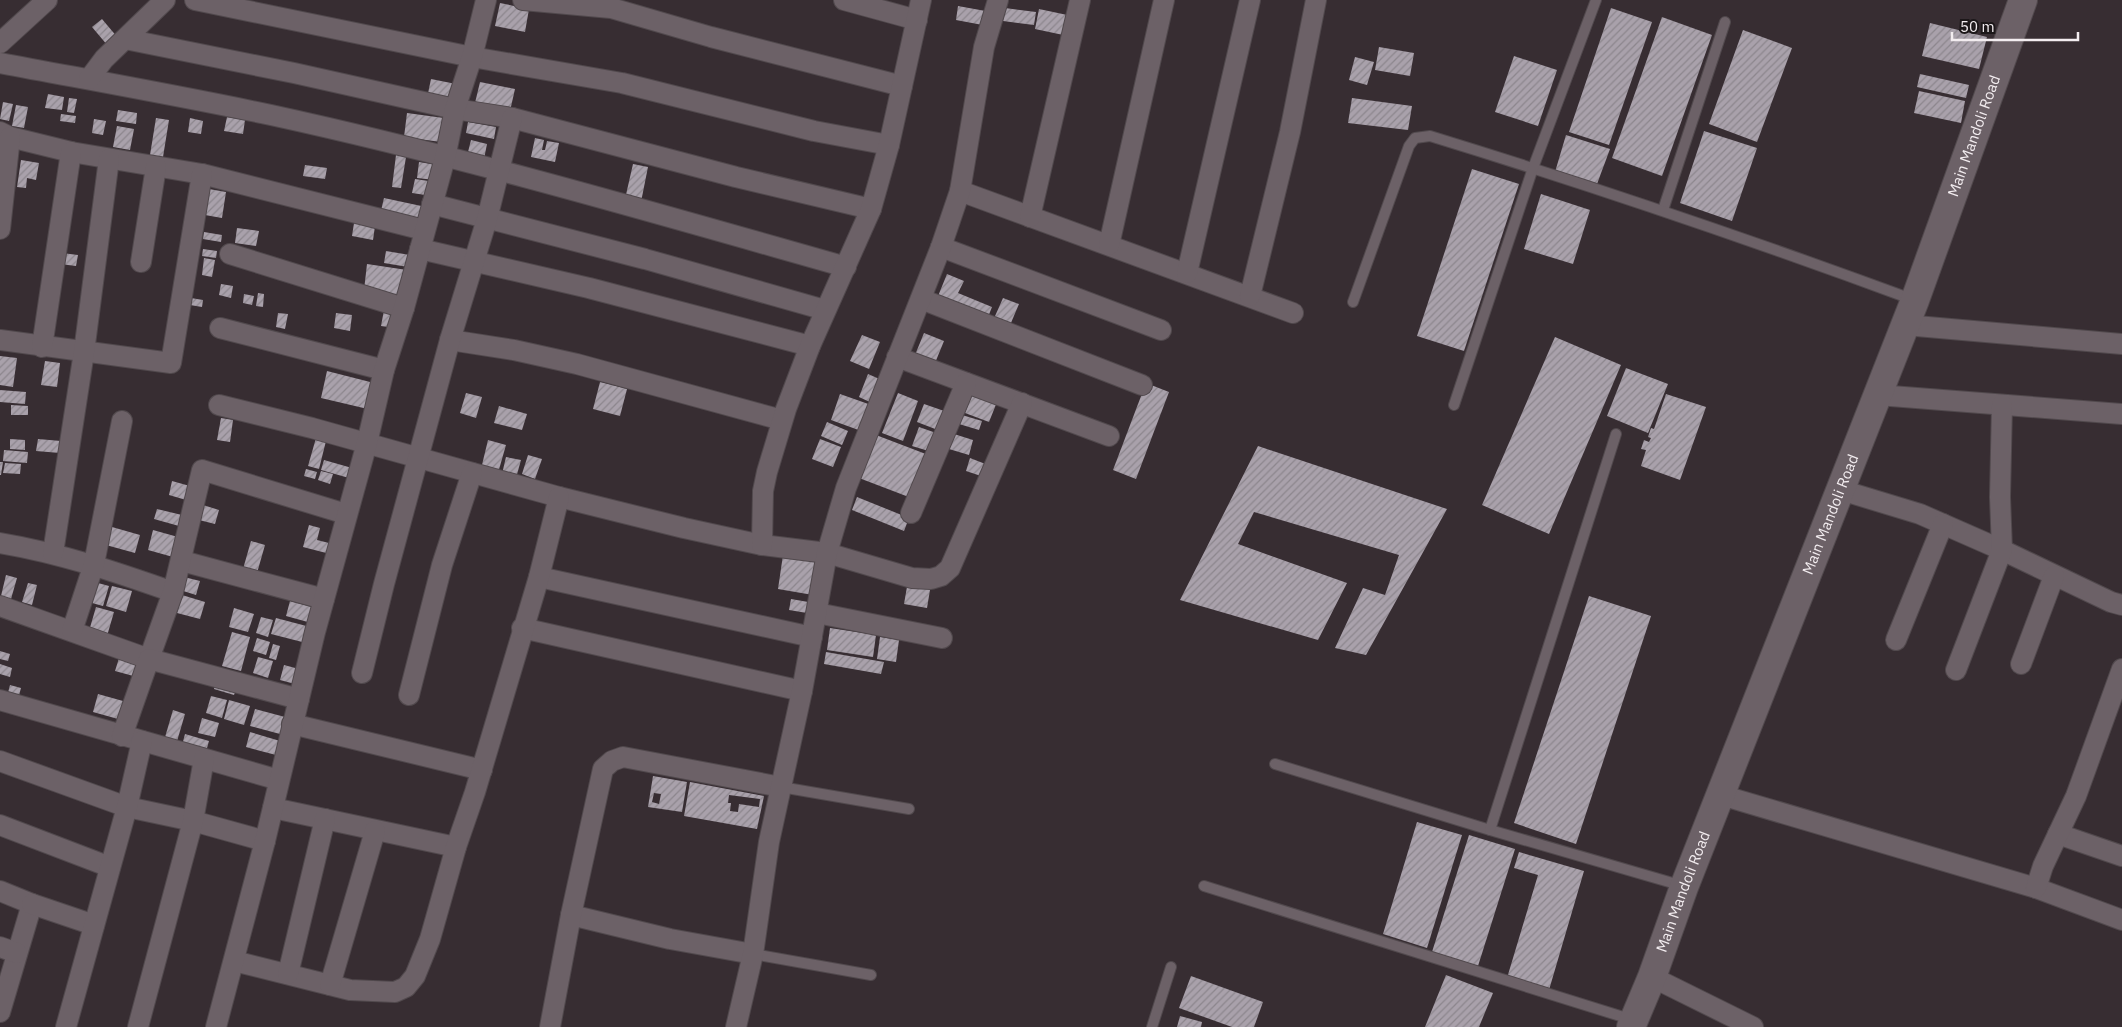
<svg xmlns="http://www.w3.org/2000/svg" width="2122" height="1027" font-family="'IBM Plex Sans',sans-serif">
  <style>
    .building { fill: url(#building-hatch); fill-rule: evenodd }
    .lines { fill: none; stroke-linecap: round; stroke-linejoin: round }
    .lane-casing { stroke: #51494d; stroke-width: 12 }
    .street-casing { stroke: #51494d; stroke-width: 22 }
    .secondary-casing { stroke: #51494d; stroke-width: 30 }
    .lane { stroke: #6c6167; stroke-width: 10 }
    .street { stroke: #6c6167; stroke-width: 20 }
    .secondary { stroke: #6c6167; stroke-width: 28 }
    .labels { text-anchor: middle; stroke-width: 5; stroke-linejoin: round; paint-order: stroke }
    .street-label { font-size: 15px; fill: #f3edf0; stroke: #1c1719 }
  </style>
  <defs>
    <pattern id="building-hatch" width="6" height="6" patternUnits="userSpaceOnUse" patternTransform="scale(1.25)"><rect width="6" height="6" fill="#a9a1ab"/><path d="M-1 1l2-2M0 6l6-6M5 7l2-2" fill="none" stroke="#8c868d"/></pattern>
  </defs>
  <rect width="100%" height="100%" fill="#372d32"/>
  <g class="building">
    <path d="M500,3L529,9L525,32L495,26Z"/>
    <path d="M958,6L991,12L988,26L956,20Z"/>
    <path d="M1005,8L1036,12L1034,25L1003,21Z"/>
    <path d="M1611,8L1652,22L1609,145L1569,132Z"/>
    <path d="M1039,9L1072,16L1068,36L1035,29Z"/>
    <path d="M1662,17L1712,35L1662,176L1612,158Z"/>
    <path d="M102,19L118,38L108,46L92,27Z"/>
    <path d="M1930,23L1987,37L1979,69L1922,56Z"/>
    <path d="M1743,30L1792,48L1757,142L1709,124Z"/>
    <path d="M1379,47L1414,53L1410,76L1375,70Z"/>
    <path d="M1514,56L1557,70L1538,126L1495,112Z"/>
    <path d="M1355,57L1374,62L1367,85L1349,80Z"/>
    <path d="M1920,74L1969,85L1966,98L1917,87Z"/>
    <path d="M431,79L456,84L452,103L427,98Z"/>
    <path d="M480,82L515,89L510,111L475,103Z"/>
    <path d="M1919,91L1965,101L1961,123L1914,113Z"/>
    <path d="M48,94L64,97L62,110L45,108Z"/>
    <path d="M69,98L77,99L74,113L67,112Z"/>
    <path d="M1352,98L1412,106L1408,130L1348,123Z"/>
    <path d="M3,102L13,104L9,121L0,119Z"/>
    <path d="M16,105L28,107L24,128L12,126Z"/>
    <path d="M118,110L137,113L136,124L116,121Z"/>
    <path d="M407,113L444,118L441,142L404,137Z"/>
    <path d="M61,114L76,116L75,123L60,121Z"/>
    <path d="M227,117L245,120L243,134L224,131Z"/>
    <path d="M156,118L169,120L163,157L150,155Z"/>
    <path d="M190,118L203,121L201,134L188,132Z"/>
    <path d="M94,119L106,121L103,135L92,133Z"/>
    <path d="M468,122L496,127L494,139L466,133Z"/>
    <path d="M117,126L134,129L130,150L113,147Z"/>
    <path d="M1704,131L1757,148L1732,221L1680,203Z"/>
    <path d="M1566,135L1610,149L1597,184L1555,172Z"/>
    <path d="M535,138L544,140L542,150H545L547,141L559,143L555,162L531,157Z"/>
    <path d="M471,140L487,144L484,159L467,156Z"/>
    <path d="M396,155L406,157L401,188L392,187Z"/>
    <path d="M21,160L39,163L36,180L27,178L26,188L17,187Z"/>
    <path d="M419,162L437,165L435,180L417,178Z"/>
    <path d="M633,164L648,167L641,202L625,199Z"/>
    <path d="M305,165L327,168L325,179L303,176Z"/>
    <path d="M1472,169L1519,184L1464,351L1417,336Z"/>
    <path d="M415,179L435,182L432,196L412,193Z"/>
    <path d="M209,189L226,192L222,218L205,215Z"/>
    <path d="M1541,194L1590,210L1573,264L1524,249Z"/>
    <path d="M384,198L426,207L423,223L380,215Z"/>
    <path d="M354,223L375,226L373,240L352,236Z"/>
    <path d="M237,228L259,231L256,246L235,243Z"/>
    <path d="M204,232L222,235L221,242L203,239Z"/>
    <path d="M203,249L217,251L216,258L202,256Z"/>
    <path d="M386,251L410,255L408,267L384,263Z"/>
    <path d="M62,253L78,255L76,266L60,264Z"/>
    <path d="M204,258L215,260L212,277L202,275Z"/>
    <path d="M367,264L407,270L398,299L364,290Z"/>
    <path d="M947,274L964,281L958,293L992,307L986,322L936,301Z"/>
    <path d="M221,284L233,286L231,298L219,295Z"/>
    <path d="M258,293L264,294L263,307L256,306Z"/>
    <path d="M244,294L254,296L252,305L243,303Z"/>
    <path d="M191,298L203,300L202,307L190,305Z"/>
    <path d="M1003,298L1019,304L1008,330L992,323Z"/>
    <path d="M384,310L398,312L395,328L381,326Z"/>
    <path d="M278,313L288,314L285,329L276,327Z"/>
    <path d="M336,313L352,315L350,331L334,328Z"/>
    <path d="M924,333L944,341L935,363L915,355Z"/>
    <path d="M862,335L880,342L869,369L850,361Z"/>
    <path d="M1555,337L1621,365L1549,534L1482,505Z"/>
    <path d="M0,356L17,358L13,387L0,385Z"/>
    <path d="M45,361L60,363L57,387L41,385Z"/>
    <path d="M1626,368L1668,384L1648,433L1607,416Z"/>
    <path d="M327,371L378,384L372,410L321,398Z"/>
    <path d="M868,374L884,381L874,404L859,397Z"/>
    <path d="M600,382L627,389L620,416L593,409Z"/>
    <path d="M1146,383L1169,392L1136,479L1113,470Z"/>
    <path d="M0,390L26,392L25,404L0,402Z"/>
    <path d="M973,392L997,402L989,422L965,413Z"/>
    <path d="M466,393L482,397L476,418L460,413Z"/>
    <path d="M898,393L918,401L903,441L882,433Z"/>
    <path d="M840,394L874,406L864,432L831,420Z"/>
    <path d="M1666,394L1706,407L1680,480L1641,466L1646,450L1641,449L1644,440L1649,442L1651,438L1648,437L1651,428L1654,429Z"/>
    <path d="M924,404L950,413L943,432L917,422Z"/>
    <path d="M11,405L28,406V415H11Z"/>
    <path d="M499,406L527,414L522,430L494,423Z"/>
    <path d="M962,415L982,421L979,430L959,424Z"/>
    <path d="M221,418L233,420L230,442L217,440Z"/>
    <path d="M827,422L848,431L842,445L821,436Z"/>
    <path d="M919,427L939,434L932,452L912,446Z"/>
    <path d="M954,434L973,440L969,455L949,449Z"/>
    <path d="M876,435L931,456L914,499L859,478Z"/>
    <path d="M316,438L326,441L319,469L308,466Z"/>
    <path d="M10,439L25,440V450L10,449Z"/>
    <path d="M38,439L61,441L60,453L36,451Z"/>
    <path d="M820,439L841,447L833,467L812,459Z"/>
    <path d="M488,440L506,445L498,473L481,469Z"/>
    <path d="M1258,446L1447,509L1366,655L1335,648L1363,588L1385,595L1399,555L1254,512L1238,544L1347,583L1318,640L1180,600Z"/>
    <path d="M4,450L28,452L27,463L3,461Z"/>
    <path d="M528,455L542,459L535,479L522,474Z"/>
    <path d="M506,457L521,460L516,478L502,474Z"/>
    <path d="M970,458L988,465L984,477L966,471Z"/>
    <path d="M324,460L352,468L349,478L321,470Z"/>
    <path d="M0,462H3L1,475H0Z"/>
    <path d="M5,463L21,464L20,474L3,473Z"/>
    <path d="M306,469L317,472L315,479L304,476Z"/>
    <path d="M321,471L333,474L330,484L318,480Z"/>
    <path d="M172,481L197,488L193,502L169,495Z"/>
    <path d="M857,497L909,518L904,531L852,510Z"/>
    <path d="M203,505L219,510L215,524L199,520Z"/>
    <path d="M157,509L182,515L179,526L154,519Z"/>
    <path d="M309,525L320,528L317,540L337,545L334,555L303,547Z"/>
    <path d="M112,527L140,535L135,553L106,545Z"/>
    <path d="M153,530L178,537L173,557L148,550Z"/>
    <path d="M251,541L265,545L257,573L243,569Z"/>
    <path d="M783,555L818,561L813,595L778,589Z"/>
    <path d="M6,575L17,578L11,599L1,596Z"/>
    <path d="M184,577L200,581L196,595L180,590Z"/>
    <path d="M908,581L931,584L927,608L904,604Z"/>
    <path d="M28,583L37,585L32,605L22,602Z"/>
    <path d="M98,583L109,586L103,606L92,603Z"/>
    <path d="M112,586L132,591L126,612L106,606Z"/>
    <path d="M182,595L205,602L200,619L177,613Z"/>
    <path d="M1589,596L1651,616L1576,844L1514,823Z"/>
    <path d="M791,599L814,603L813,614L789,610Z"/>
    <path d="M290,601L319,609L315,624L286,616Z"/>
    <path d="M96,607L114,612L107,636L89,631Z"/>
    <path d="M234,608L254,614L248,632L229,627Z"/>
    <path d="M261,617L273,620L268,637L256,633Z"/>
    <path d="M276,618L314,628L310,644L271,634Z"/>
    <path d="M830,628L876,635L873,657L827,650Z"/>
    <path d="M232,632L250,637L241,671L222,666Z"/>
    <path d="M880,637L899,640L896,662L877,659Z"/>
    <path d="M257,638L270,642L266,655L253,651Z"/>
    <path d="M273,644L280,646L276,660L269,658Z"/>
    <path d="M0,651L10,654L8,661L0,659Z"/>
    <path d="M826,652L884,662L881,674L824,664Z"/>
    <path d="M120,655L142,661L137,677L115,671Z"/>
    <path d="M258,657L273,661L268,678L253,673Z"/>
    <path d="M0,664L12,668L10,677L0,674Z"/>
    <path d="M284,665L299,669L295,684L280,680Z"/>
    <path d="M217,678L238,684L234,695L214,689Z"/>
    <path d="M10,685L21,688L17,703L6,700Z"/>
    <path d="M98,694L123,701L118,719L93,712Z"/>
    <path d="M211,696L227,700L222,718L206,713Z"/>
    <path d="M229,700L250,706L244,725L224,719Z"/>
    <path d="M255,709L285,717L280,734L250,726Z"/>
    <path d="M173,710L185,714L175,748L163,744Z"/>
    <path d="M202,718L219,723L215,737L198,733Z"/>
    <path d="M250,732L280,741L276,755L246,747Z"/>
    <path d="M185,734L209,741L205,755L181,749Z"/>
    <path d="M653,776L687,782L682,812L648,807ZM654,793L661,794L659,804L652,802Z"/>
    <path d="M690,782L764,796L757,829L684,816ZM729,795L760,799L759,807L739,804L738,812L730,811L731,803H728Z"/>
    <path d="M1417,822L1462,835L1427,948L1383,934Z"/>
    <path d="M1469,835L1515,849L1478,966L1432,952Z"/>
    <path d="M1519,852L1584,871L1549,990L1507,978L1538,875L1514,868Z"/>
    <path d="M1446,975L1493,993L1479,1027H1425Z"/>
    <path d="M1191,976L1263,1002L1254,1027H1232L1179,1008Z"/>
    <path d="M1180,1016L1202,1022L1201,1027H1177Z"/>
  </g>
  <g class="lines">
    <g class="lane-casing">
      <g id="lane">
        <path d="M1663,210L1725,22"/>
        <path d="M1353,302L1409,146L1415,138L1430,136C1593,186 1754,241 1914,300"/>
        <path d="M1454,405L1533,168L1596,0"/>
        <path d="M1275,764L1490,830L1683,886"/>
        <path d="M781,787L909,809"/>
        <path d="M1490,830L1616,434"/>
        <path d="M1204,886L1633,1020"/>
        <path d="M753,954L871,975"/>
        <path d="M1152,1027L1171,967"/>
      </g>
    </g>
    <g class="street-casing">
      <g id="street">
        <path d="M195,0L472,57L622,83L814,131L889,145"/>
        <path d="M523,0L611,8L711,37L902,86"/>
        <path d="M844,0L917,20"/>
        <path d="M125,39L294,73L455,109L512,118L736,177L871,209"/>
        <path d="M0,43L47,0"/>
        <path d="M0,63C90,80 181,96 271,115C464,157 655,213 846,267"/>
        <path d="M89,79L104,59L165,0"/>
        <path d="M0,132L10,137L71,152L202,174L424,230"/>
        <path d="M960,191L1293,313"/>
        <path d="M432,204L645,259L825,310"/>
        <path d="M1030,217L1080,0"/>
        <path d="M0,229L10,137"/>
        <path d="M1109,245L1164,0"/>
        <path d="M941,247L1161,330"/>
        <path d="M420,249L589,288L810,346"/>
        <path d="M230,254L404,308"/>
        <path d="M141,262L156,167"/>
        <path d="M1187,273L1250,0"/>
        <path d="M1250,296L1290,132L1316,0"/>
        <path d="M921,299L1142,385"/>
        <path d="M1905,325L2122,344"/>
        <path d="M220,328L384,370"/>
        <path d="M0,340L171,363L202,174"/>
        <path d="M450,340L514,350L577,364L782,420"/>
        <path d="M42,347L71,152"/>
        <path d="M897,357L1109,436"/>
        <path d="M1878,395L2122,414"/>
        <path d="M219,405L312,428L559,497L684,528L762,545L827,553L912,578L931,579L941,576L950,568L1022,403"/>
        <path d="M1841,490L1920,514L2002,550L2111,602L2122,605"/>
        <path d="M911,513L966,383"/>
        <path d="M0,543C60,553 116,572 173,592"/>
        <path d="M762,545L763,491L767,472L786,409L810,346L871,209L889,145L921,0"/>
        <path d="M53,553L84,352L109,159"/>
        <path d="M182,561L324,599"/>
        <path d="M539,577L812,637"/>
        <path d="M0,606L149,659L173,592L202,470L346,514"/>
        <path d="M817,613L942,638"/>
        <path d="M522,628L802,691"/>
        <path d="M72,631L94,564L122,421"/>
        <path d="M1896,640L1943,524"/>
        <path d="M2021,664L2054,576"/>
        <path d="M1956,670L2002,550L2000,497L2002,405"/>
        <path d="M362,673L384,584L450,340L487,219L512,118"/>
        <path d="M409,695L442,565L472,473"/>
        <path d="M0,700L279,780"/>
        <path d="M293,723L292,724L482,770"/>
        <path d="M122,736L149,659L299,699"/>
        <path d="M0,761L127,807L193,821L265,841"/>
        <path d="M1721,795L2036,888L2122,920"/>
        <path d="M273,808L456,847"/>
        <path d="M0,825L110,867"/>
        <path d="M2058,834L2122,856"/>
        <path d="M2036,888L2043,866L2076,796L2122,669"/>
        <path d="M0,891L32,904L0,1012"/>
        <path d="M32,904L94,925"/>
        <path d="M571,915L670,939L753,954"/>
        <path d="M0,947L17,953"/>
        <path d="M234,961L350,990L395,992L406,987L415,976L430,939L456,847L475,792L539,577L559,497"/>
        <path d="M288,974L325,819"/>
        <path d="M1652,977L1753,1027"/>
        <path d="M330,985L375,831"/>
        <path d="M66,1027L127,807L142,741"/>
        <path d="M138,1027L193,821L204,759"/>
        <path d="M216,1027L265,841L315,632L367,443L384,370L404,308L445,158L455,109L472,57L486,0"/>
        <path d="M550,1027L571,915L603,769L612,761L623,757L781,787"/>
        <path d="M736,1027L753,954L769,842L802,691L827,553L846,488L941,247L960,191L984,47L998,0"/>
      </g>
    </g>
    <g class="secondary-casing">
      <g id="secondary">
        <path id="s1" d="M1631,1027L1652,977L1684,887L1915,300L2023,0"/>
      </g>
    </g>
    <use href="#lane" class="lane"/>
    <use href="#street" class="street"/>
    <use href="#secondary" class="secondary"/>
  </g>
  <g class="labels">
    <g class="street-label">
      <text dy="5" stroke="none"><textPath href="#s1" startOffset="955">Main Mandoli Road</textPath></text>
      <text dy="5" stroke="none"><textPath href="#s1" startOffset="550">Main Mandoli Road</textPath></text>
      <text dy="5" stroke="none"><textPath href="#s1" startOffset="145">Main Mandoli Road</textPath></text>
    </g>
  </g>
  <path d="M1952 32v8h126v-8" fill="none" stroke="#f3edf0" stroke-width="2.5"/>
  <text x="1960" y="32" font-size="15" fill="#f3edf0" stroke="#1c1719" stroke-width="4" paint-order="stroke">50 m</text>
</svg>
